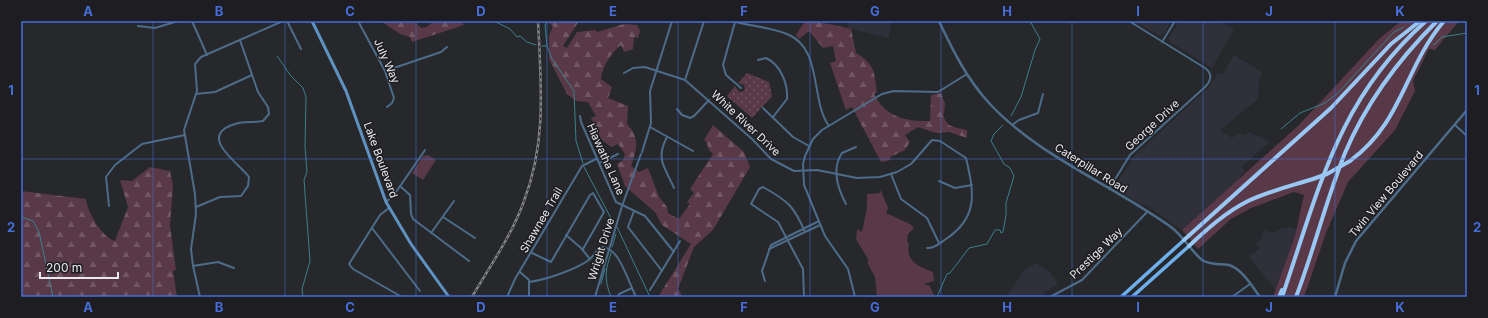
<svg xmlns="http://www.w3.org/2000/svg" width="1488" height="318" font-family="Inter,sans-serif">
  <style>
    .built { fill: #30303a }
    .grass { fill: #593948 }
    .forest { fill: url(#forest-firs) }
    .park { fill: url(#park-dots) }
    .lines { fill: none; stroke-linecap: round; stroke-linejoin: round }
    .stream { stroke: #3b7f8d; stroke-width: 1 }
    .minor { stroke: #4c6c89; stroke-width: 2 }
    .tertiary { stroke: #4c6c89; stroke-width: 2.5 }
    .secondary { stroke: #5e92c1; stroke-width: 3 }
    .primary { stroke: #6cafeb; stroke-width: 3.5 }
    .motorway { stroke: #99c7f3; stroke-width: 4 }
    .rail-casing { stroke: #848588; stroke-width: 2.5 }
    .rail { stroke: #1e1e22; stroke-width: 1; stroke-dasharray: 3; stroke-linecap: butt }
    .motorway-bridge { stroke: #99c7f3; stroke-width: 4 }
    .grid { fill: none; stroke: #466ddc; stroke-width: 1; stroke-opacity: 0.55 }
    .labels { text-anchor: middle; stroke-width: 3; stroke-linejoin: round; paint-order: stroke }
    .street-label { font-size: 11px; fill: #eaeaed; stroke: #1e1e22 }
    .neatline { fill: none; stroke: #466ddc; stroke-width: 1.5 }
    .grid-label { font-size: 13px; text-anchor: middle; font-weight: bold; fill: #466ddc }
  </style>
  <defs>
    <pattern id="forest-firs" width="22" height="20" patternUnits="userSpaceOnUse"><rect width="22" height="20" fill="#593948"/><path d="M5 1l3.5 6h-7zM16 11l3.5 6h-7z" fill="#715663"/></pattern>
    <pattern id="park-dots" width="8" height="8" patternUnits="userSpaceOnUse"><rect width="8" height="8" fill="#593948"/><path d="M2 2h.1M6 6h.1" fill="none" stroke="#715663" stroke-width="1.8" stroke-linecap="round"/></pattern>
  </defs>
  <rect width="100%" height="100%" fill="#27282c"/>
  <g class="built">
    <path d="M849,21H891L889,38L847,28Z"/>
    <path d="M1134,21H1171L1164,34L1160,36Z"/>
    <path d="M1179,21H1221L1234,29L1212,68L1170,42L1169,38Z"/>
    <path d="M1234,55L1263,73L1259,80L1258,99L1220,130L1232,138L1239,133L1241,135H1246L1248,132L1261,137L1269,143L1241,167L1245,171L1240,176L1241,177L1182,230L1146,205L1138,203L1117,190L1116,184L1135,155L1208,88L1217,76L1216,73L1223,74Z"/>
    <path d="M1291,227L1297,230L1276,290L1249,257L1260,248L1256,244L1262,238L1263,230L1273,233L1280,229Z"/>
    <path d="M1034,264H1037L1051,273L1058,283L1039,297H1006L1026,268Z"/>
  </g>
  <g class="grass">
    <path d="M1401,21H1459L1434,51L1433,49H1429L1413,81L1415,91L1395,130L1348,182L1326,233L1304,297H1273L1295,236L1304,195L1294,192L1251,208L1231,219L1198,249L1182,230L1298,126L1379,39Z"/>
    <path d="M428,155L436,160L423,180L412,173L423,156Z"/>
    <path d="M880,191H881L888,208L886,213L910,224L914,228L908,234L907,242L909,243C905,261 919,267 933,272L934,281L924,284L925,285H929L935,297H875L877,296L875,277L867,262L869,261L856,239L857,229L862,232L867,208V194L880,193Z"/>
  </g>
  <g class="forest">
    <path d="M381,21L416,23L421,28L427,27C434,18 450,21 461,21L464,25L412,42L410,37L400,34Z"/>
    <path d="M546,21H579L563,46L567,48L577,32L596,30L597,32L624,24L637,25L640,31L638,38L634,37L633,49L624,52L621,45C611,53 602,67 601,79L612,87L608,98L628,106L627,124C640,138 637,149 631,166L639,172L648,168L659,197L667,207L668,213L679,219L690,204L687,202L694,193L690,189L713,154L709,150L706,141L704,140L713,125L744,152L750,167L713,230L694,247L678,289L683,297H658L691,244L662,225L655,212L625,186L617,164L623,160L625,154L618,144L611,147L601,139L591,118L596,116L588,102L576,101L567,94L549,59V36L553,26Z"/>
    <path d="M805,21C821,22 835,25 851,29L856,53C875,64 874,72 877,92L874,94C885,117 907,122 930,121L931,95L941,93L945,103L944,114H943C946,128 955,127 967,130V138L949,132L936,133L918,127L905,135L910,142L905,150L890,157L891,160L881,162L852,107L846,110L830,63L836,61L833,46L823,48L809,31L799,39L796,35Z"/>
    <path d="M150,167L170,171L173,186L170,225L176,270L173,271L177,297H21V191L86,199C87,211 102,238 115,241L128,207L120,180L132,181Z"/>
  </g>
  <path class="park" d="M747,73L769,82L772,96L752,118L727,96L735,86L739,92L744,91L745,89L744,85L738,83Z"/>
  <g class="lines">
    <g class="stream">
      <path d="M494,21L510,29L517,37L520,36L527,42L536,45"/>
      <path d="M547,21L545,25L547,46"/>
      <path d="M1433,44L1434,45L1442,37L1467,33"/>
      <path d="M542,46H547L552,59L574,91L576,141L583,163"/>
      <path d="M277,56L291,76L303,88L306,97L305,146L307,172L304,180L310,261L302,289L303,297"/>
      <path d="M1011,116L1021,97L1035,50L1040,39L1030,21"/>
      <path d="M1281,129L1300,113L1325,103L1338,93L1394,32L1404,27"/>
      <path d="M584,167L614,224"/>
      <path d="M21,217L33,221L39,232L53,297"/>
      <path d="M617,227L650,297"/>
      <path d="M612,247L616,234"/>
      <path d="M611,253C605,271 604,279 611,297"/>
      <path d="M601,284L605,269"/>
      <path d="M937,297L947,274L950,273L969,248L987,244L995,230H1000L1001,233L1003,232L1006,215V203L1014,176L1010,168L1004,164L991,141L994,134L1003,125"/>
    </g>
    <g class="minor">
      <path d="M192,21L207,55"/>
      <path d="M287,21L301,49"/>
      <path d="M358,21L385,71L394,98L392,103L387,107"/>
      <path d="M732,21C750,26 770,27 787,34C823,48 810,100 829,126"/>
      <path d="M735,22L723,65L726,75L741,88"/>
      <path d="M138,26L155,28L178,21"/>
      <path d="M1162,42L1175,21"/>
      <path d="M758,60L766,58C781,65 788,84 787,99L773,117"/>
      <path d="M385,71L441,52L447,47"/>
      <path d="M624,73L633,68L645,67L685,80L752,139L771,159L794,171L817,170L857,178L880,177L897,172L911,164L932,140L940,141L966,158C974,192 979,217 946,239C940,243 934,249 927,248"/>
      <path d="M685,80L704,21"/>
      <path d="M196,94L215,92L252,75"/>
      <path d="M763,108L793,137L809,146"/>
      <path d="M677,109L682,115L690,118L694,116L709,100"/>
      <path d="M580,116L581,122L616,202L645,216L674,252"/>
      <path d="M1012,125L1019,120L1038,113L1043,94"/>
      <path d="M1455,125L1467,136"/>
      <path d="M650,127L693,151"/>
      <path d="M667,137C655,159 665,167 674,188"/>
      <path d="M642,152L651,123L650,91L672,21"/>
      <path d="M599,163L618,154"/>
      <path d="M891,174L901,199L927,218L939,243"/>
      <path d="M939,181L955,188L972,185"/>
      <path d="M400,186L410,195L411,214L413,219L469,261"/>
      <path d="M1109,189L1130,155L1205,87C1211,81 1213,74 1205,68L1129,21"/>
      <path d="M386,202L394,195L425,150"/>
      <path d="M846,204C838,189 831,169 842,153L856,147"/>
      <path d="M109,206L106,177L115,165L142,144L185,135"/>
      <path d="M196,207L220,197L241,196L248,186L249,177C239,163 196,136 235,124C244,121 254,123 263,121L269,114L268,107L258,92L240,40"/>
      <path d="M389,208L380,215L349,264L353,269L402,297"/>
      <path d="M634,211L628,227L662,271"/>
      <path d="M443,217L475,238"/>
      <path d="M372,228L420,291"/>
      <path d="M431,233L454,201"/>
      <path d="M566,235L581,248L590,259"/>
      <path d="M769,249L820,225"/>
      <path d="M532,253L551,262L590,195L593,193L604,212L583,249"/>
      <path d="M193,266L218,262L234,268"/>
      <path d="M520,272L529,280V297"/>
      <path d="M765,281L762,271L771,245L819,221"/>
      <path d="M529,282C545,280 578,269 590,259C594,255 597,251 600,247C617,245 626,275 632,288"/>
      <path d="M650,290L680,241"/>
      <path d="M200,297L193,266L191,249L196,214L195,194L184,130L197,91L195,64L201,57L283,21"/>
      <path d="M507,297L515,279L582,166L596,159"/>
      <path d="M556,297H567"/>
      <path d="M595,297L622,206L641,154"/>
      <path d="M618,297L619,294L632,288L636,297"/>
      <path d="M804,297L803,269L778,222L751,204L759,189L763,187C788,201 794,206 805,232"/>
      <path d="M855,297L848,269L825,236L804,185L803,164L805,156L813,139L822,130L882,94L894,91L938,92L967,74"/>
      <path d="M1050,297L1082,280L1147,212"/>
      <path d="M1232,297L1250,284"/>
    </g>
    <g class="tertiary">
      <path d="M939,21C953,51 967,79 989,103C1039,157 1113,185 1171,227C1183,236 1191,251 1202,260C1211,266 1220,263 1229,265C1242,269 1252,286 1260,297"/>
      <path d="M1335,297L1345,263L1356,241L1467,110"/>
    </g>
    <path class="secondary" d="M312,21L346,91L386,202L411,244L449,297"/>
    <g class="primary">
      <path d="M1121,297L1184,240"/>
      <path d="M1132,297L1189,246"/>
    </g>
    <g class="motorway">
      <path d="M1350,161C1403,122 1404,68 1444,21"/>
      <path d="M1184,240L1331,108L1391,44L1420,21"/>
      <path d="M1189,246C1207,229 1226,212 1248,201C1269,191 1291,186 1313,179"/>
      <path d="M1279,297L1282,290"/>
      <path d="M1282,297C1319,190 1337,100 1426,21"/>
      <path d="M1296,297C1314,250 1326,200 1345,153C1366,103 1399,59 1437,21"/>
    </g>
    <g class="rail-casing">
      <path id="rail" d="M472,297C490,266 512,235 524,201C547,141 541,84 538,21"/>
    </g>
    <use href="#rail" class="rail"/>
    <path class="motorway-bridge" d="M1313,179L1327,174L1350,161"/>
  </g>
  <path class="grid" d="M153,21V297M285,21V297M416,21V297M547,21V297M678,21V297M810,21V297M941,21V297M1072,21V297M1203,21V297M1335,21V297M21,159H1467"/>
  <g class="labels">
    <g class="street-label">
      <text transform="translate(387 61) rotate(66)" y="4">July Way</text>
      <text transform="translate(746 123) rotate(43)" y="4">White River Drive</text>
      <text transform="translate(1152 125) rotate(-43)" y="4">George Drive</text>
      <text transform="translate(606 159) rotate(66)" y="4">Hiawatha Lane</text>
      <text transform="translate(381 160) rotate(70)" y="4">Lake Boulevard</text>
      <text transform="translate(1091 168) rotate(32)" y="4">Caterpillar Road</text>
      <text transform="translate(1386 194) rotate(-50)" y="4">Twin View Boulevard</text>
      <text transform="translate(541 220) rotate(-60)" y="4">Shawnee Trail</text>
      <text transform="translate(601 249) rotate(-73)" y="4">Wright Drive</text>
      <text transform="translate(1096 253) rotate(-44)" y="4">Prestige Way</text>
    </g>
  </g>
  <rect width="1488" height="318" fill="none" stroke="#1e1e22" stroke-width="44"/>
  <path d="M40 272v6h78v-6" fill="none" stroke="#eaeaed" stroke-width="2"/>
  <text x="46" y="272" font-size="12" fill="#eaeaed" stroke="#1e1e22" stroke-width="3" paint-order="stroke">200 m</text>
  <rect x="22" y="22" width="1444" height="274" class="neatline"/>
  <g class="grid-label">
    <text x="88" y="16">A</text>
    <text x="219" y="16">B</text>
    <text x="350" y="16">C</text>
    <text x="481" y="16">D</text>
    <text x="613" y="16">E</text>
    <text x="744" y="16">F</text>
    <text x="875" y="16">G</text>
    <text x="1007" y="16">H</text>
    <text x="1138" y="16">I</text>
    <text x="1269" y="16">J</text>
    <text x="1400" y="16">K</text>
    <text x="11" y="95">1</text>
    <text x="1477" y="95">1</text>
    <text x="11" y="232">2</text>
    <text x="1477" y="232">2</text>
    <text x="88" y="312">A</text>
    <text x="219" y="312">B</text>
    <text x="350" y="312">C</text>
    <text x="481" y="312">D</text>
    <text x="613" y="312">E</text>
    <text x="744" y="312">F</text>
    <text x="875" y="312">G</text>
    <text x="1007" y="312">H</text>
    <text x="1138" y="312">I</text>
    <text x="1269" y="312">J</text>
    <text x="1400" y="312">K</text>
  </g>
</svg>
